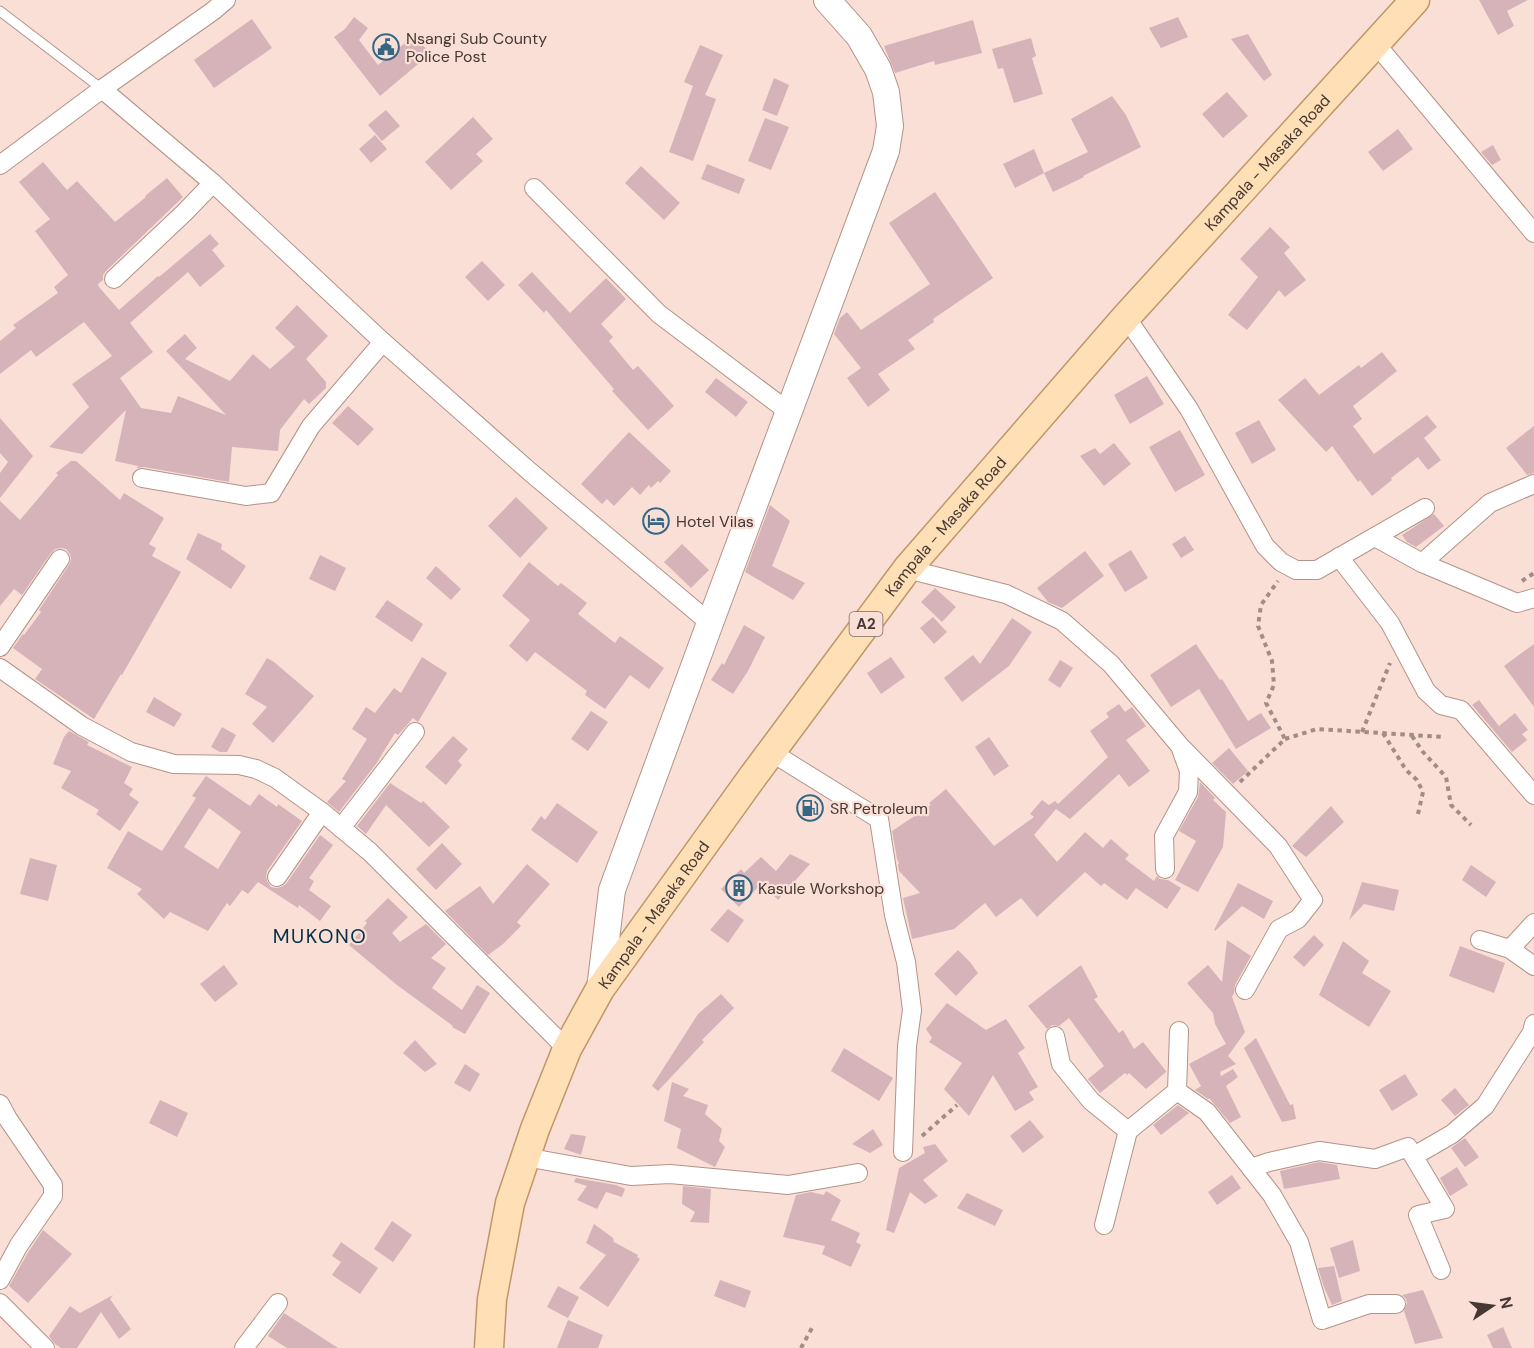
<svg xmlns="http://www.w3.org/2000/svg" width="1534" height="1348" font-family="'DM Sans',sans-serif">
  <style>
    .building { fill: #d6b3b8; fill-rule: evenodd }
    .lines { fill: none; stroke-linecap: round; stroke-linejoin: round }
    .lane-casing { stroke: #b39388; stroke-width: 11 }
    .street-casing { stroke: #b39388; stroke-width: 20 }
    .secondary-casing { stroke: #b39388; stroke-width: 28 }
    .primary-casing { stroke: #be9769; stroke-width: 31 }
    .path { stroke: #a28d86; stroke-width: 4; stroke-dasharray: 4.5 4.5; stroke-linecap: butt }
    .lane { stroke: #fff; stroke-width: 9 }
    .street { stroke: #fff; stroke-width: 18 }
    .secondary { stroke: #fff; stroke-width: 26 }
    .primary { stroke: #fedfb6; stroke-width: 28 }
    .labels { text-anchor: middle; stroke-width: 4.5; stroke-linejoin: round; paint-order: stroke }
    .shield { fill: #fadfd6; stroke: #7c6b65; stroke-width: 1.5 }
    .shield-label { font-size: 15px; font-weight: bold; fill: #463934 }
    .poi-label { font-size: 16px; fill: #463934; stroke: #fadfd6; text-anchor: start }
    .street-label { font-size: 16px; fill: #463934; stroke: #fadfd6 }
    .quarter-label { font-size: 20px; letter-spacing: 1.5px; fill: #043146; stroke: #fadfd6 }
  </style>
  <rect width="100%" height="100%" fill="#fadfd6"/>
  <g class="building">
    <path d="M1479,0H1528L1507,11L1514,26L1498,35Z"/>
    <path d="M354,17L368,28L359,40L378,65L415,35L430,54L380,96L334,37L345,29Z"/>
    <path d="M1178,17L1188,37L1161,48L1149,28Z"/>
    <path d="M252,19L272,48L214,88L194,60Z"/>
    <path d="M973,20L982,53L935,65L934,61L895,73L884,46Z"/>
    <path d="M1248,34L1272,75L1264,81L1231,39Z"/>
    <path d="M1031,38L1036,56L1032,58L1043,94L1014,103L1003,68L998,69L992,49Z"/>
    <path d="M700,45L723,55L705,95L716,99L693,161L669,152L693,86L684,82Z"/>
    <path d="M774,78L789,85L777,116L762,110Z"/>
    <path d="M1227,92L1248,116L1223,138L1202,114Z"/>
    <path d="M1112,96L1126,115L1141,147L1083,176L1084,177L1053,192L1044,173L1088,152L1071,119Z"/>
    <path d="M386,110L400,126L382,141L368,125Z"/>
    <path d="M473,117L493,139L476,154L483,161L451,190L425,162Z"/>
    <path d="M765,118L789,127L771,170L748,161Z"/>
    <path d="M1398,129L1413,149L1383,171L1368,152Z"/>
    <path d="M375,135L387,149L371,163L359,149Z"/>
    <path d="M1493,145L1501,160L1492,165L1481,152Z"/>
    <path d="M1034,149L1044,173L1015,188L1003,164Z"/>
    <path d="M43,162L67,190L77,181L115,222L146,197L145,196L167,178L183,197L106,271L103,275V280L98,284L99,287L119,310L158,276L159,277L210,234L219,244L212,250L225,266L200,287L188,272L130,323L153,352L120,378L141,408L171,413L178,396L226,415L166,351L185,334L197,348L185,359L230,381L253,354L270,369L295,347L275,328L297,305L328,336L306,359L326,382V388L309,404L304,399L280,430L278,451L232,447L229,482L144,467L137,468L138,466L115,461L126,410L82,454L49,447L89,407L72,384L112,356L84,322L36,357L31,350L0,374V341L16,328L13,325L58,293L54,287L68,275L35,231L50,219L19,182Z"/>
    <path d="M707,164L745,179L739,194L701,179Z"/>
    <path d="M641,166L680,203L664,220L625,183Z"/>
    <path d="M935,192L993,278L933,319L934,322L908,340L915,349L878,374L890,390L868,407L847,378L861,368L834,334L840,318L847,312L861,330L930,284L889,223Z"/>
    <path d="M1270,227L1290,247L1284,253L1306,280L1285,297L1279,290L1247,330L1228,315L1258,277L1240,259Z"/>
    <path d="M482,261L505,285L488,301L465,277Z"/>
    <path d="M532,272L570,313L606,278L626,299L601,324L613,337L609,341L633,370L638,366L674,406L648,430L612,391L614,389L546,310L544,313L518,285Z"/>
    <path d="M1382,352L1397,371L1353,406L1362,419L1353,426L1374,454L1427,415L1437,427L1424,438L1441,460L1428,470L1418,457L1391,478L1392,480L1372,496L1360,480L1358,482L1332,446L1326,452L1278,400L1305,378L1319,395L1359,365L1361,368Z"/>
    <path d="M1147,376L1164,404L1130,424L1114,395Z"/>
    <path d="M716,378L748,402L736,417L705,392Z"/>
    <path d="M348,406L374,429L358,446L332,423Z"/>
    <path d="M0,418L33,456L0,498V473L8,462L0,453Z"/>
    <path d="M1259,420L1276,450L1252,464L1235,433Z"/>
    <path d="M1534,426V473L1527,475L1506,448Z"/>
    <path d="M1180,430L1205,475L1175,492L1149,447Z"/>
    <path d="M629,432L671,471L660,483L658,481L651,488L649,485L640,495L632,487L614,506L607,499L602,504L581,484Z"/>
    <path d="M1114,443L1131,464L1104,486L1080,456L1095,448L1100,454Z"/>
    <path d="M71,461H76L120,500L124,493L164,518L149,544L156,548L152,556L181,572L122,675L121,674L94,719L35,679L42,669L13,648L23,634L24,635L41,612L39,610L69,565L71,559L70,554L66,549L61,548L55,549L51,553L22,595L14,589L0,606V501L20,520L58,475L56,473Z"/>
    <path d="M516,497L548,528L520,558L488,526Z"/>
    <path d="M770,505L790,521L772,566L805,583L793,600L745,572Z"/>
    <path d="M1434,514L1444,526L1416,547L1407,542L1402,535Z"/>
    <path d="M198,533L222,544L221,549L246,566L231,589L186,559Z"/>
    <path d="M1185,536L1194,550L1181,558L1172,544Z"/>
    <path d="M682,544L709,570L691,588L664,562Z"/>
    <path d="M1131,550L1148,578L1125,592L1108,564Z"/>
    <path d="M1085,551L1104,576L1062,608L1048,602L1037,588Z"/>
    <path d="M320,555L346,568L335,591L309,579Z"/>
    <path d="M529,562L558,586L561,583L587,603L578,614L615,643L620,636L664,668L649,689L630,675L605,709L585,695L587,691L535,652L527,662L509,646L530,620L502,596Z"/>
    <path d="M436,566L461,589L451,600L426,578Z"/>
    <path d="M935,588L956,607L942,622L921,602Z"/>
    <path d="M387,600L423,624L412,642L375,617Z"/>
    <path d="M933,617L947,632L934,644L920,628Z"/>
    <path d="M1012,618L1032,632L1009,666L962,702L944,678L973,655L980,664Z"/>
    <path d="M744,625L765,637L748,671L733,694L711,680L722,663L724,665Z"/>
    <path d="M1196,644L1220,680L1222,679L1248,721L1261,713L1271,728L1236,749L1199,689L1171,707L1150,675Z"/>
    <path d="M1534,644V707L1504,666Z"/>
    <path d="M422,657L447,673L418,722L413,718L398,735L395,733L376,764L339,812L327,802L346,781L342,779L367,739L352,729L366,707L375,713L394,688L401,693Z"/>
    <path d="M891,657L905,677L881,694L867,673Z"/>
    <path d="M267,658L274,662L314,696L273,743L252,724L267,707L245,694Z"/>
    <path d="M1060,660L1073,668L1060,688L1048,680Z"/>
    <path d="M154,697L182,714L174,727L146,712Z"/>
    <path d="M1479,700L1499,726L1515,713L1528,730L1522,734L1527,740L1512,752L1472,705Z"/>
    <path d="M1119,704L1125,712L1132,707L1146,726L1126,740L1150,771L1129,787L1119,774L1070,819L1056,809L1034,835L1057,862L1085,832L1103,848L1111,839L1129,855L1125,859L1154,881L1157,876L1160,879L1168,880L1181,888L1167,909L1136,888L1127,900L1104,883L1101,886L1085,872L1037,917L1021,898L996,917L985,903L954,929L912,939L903,898L920,893L899,871L898,865L899,863L897,859L892,831L931,805L929,803L946,789L994,846L1034,817L1030,814L1042,800L1049,805L1055,801L1058,804L1108,757L1090,731L1109,717L1106,713Z"/>
    <path d="M591,711L608,722L588,751L571,739Z"/>
    <path d="M222,727L236,735L227,752H220L211,747Z"/>
    <path d="M69,731L89,742L87,745L132,767L124,783L133,789L129,795L139,802L120,831L96,814L99,810L61,788L71,771L53,764L64,737Z"/>
    <path d="M453,736L468,749L458,761L462,765L446,785L425,767Z"/>
    <path d="M989,737L1009,766L994,776L975,747Z"/>
    <path d="M1229,748L1248,771L1233,784L1212,763Z"/>
    <path d="M206,776L250,806L259,794L277,807L278,804L302,821L267,871L266,876L267,881L271,887L276,888L281,887L286,884L320,835L333,845L309,878L314,881L309,890L331,906L320,921L299,905L298,908L258,882L248,894L242,890L230,906L227,903L208,931L170,912L164,919L137,894L142,889L107,868L128,831L162,851L196,798L192,796ZM209,808L241,832L218,869L184,847Z"/>
    <path d="M1200,782L1215,798L1213,800L1226,812L1223,847L1198,892L1175,880L1196,841L1179,831L1198,797Z"/>
    <path d="M390,783L421,803L423,801L450,827L429,847L386,805L366,834L357,826Z"/>
    <path d="M557,803L598,832L577,863L531,830L541,816L545,820Z"/>
    <path d="M1331,806L1344,822L1306,857L1292,846Z"/>
    <path d="M442,843L462,864L436,890L416,869Z"/>
    <path d="M790,854L810,864L778,900L762,883L739,907L721,889L741,869L744,873L761,857L776,871Z"/>
    <path d="M30,858L57,865L48,901L20,894Z"/>
    <path d="M527,864L550,884L517,922L521,926L503,944L488,955L445,911L480,886L493,904Z"/>
    <path d="M1471,865L1496,882L1486,897L1462,880Z"/>
    <path d="M1362,882L1399,890L1394,911L1364,904L1349,920Z"/>
    <path d="M1238,883L1273,901L1264,919L1242,906L1215,931L1214,930Z"/>
    <path d="M388,898L408,917L392,933L400,942L426,924L446,944L431,958L446,968L432,988L462,1010L477,985L490,993L465,1034L452,1027L453,1026L397,985L349,945L367,923L365,921Z"/>
    <path d="M728,909L744,920L728,943L710,930Z"/>
    <path d="M1314,935L1324,945L1304,967L1293,957Z"/>
    <path d="M1227,940L1251,956L1235,985L1234,993L1232,997L1245,1032L1228,1056L1236,1064L1220,1072L1221,1076L1233,1069L1238,1077L1226,1086L1241,1117L1230,1123L1209,1098L1208,1099L1195,1090L1201,1086L1189,1064L1226,1044L1215,1024L1213,1013L1187,983L1208,965L1222,982Z"/>
    <path d="M1343,941L1369,961L1362,973L1391,991L1369,1027L1319,995Z"/>
    <path d="M1460,946L1505,963L1494,993L1449,976Z"/>
    <path d="M958,950L970,962L978,973L956,996L934,974Z"/>
    <path d="M224,965L238,984L215,1002L200,984Z"/>
    <path d="M1081,965L1098,997L1094,999L1119,1033L1123,1030L1134,1049L1143,1042L1166,1071V1072L1146,1089L1129,1073L1127,1075L1125,1073L1100,1093L1088,1079L1104,1066L1069,1018L1059,1026L1052,1025L1047,1029L1028,1006Z"/>
    <path d="M721,994L734,1008L702,1040L704,1042L658,1091L652,1086L698,1014Z"/>
    <path d="M947,1003L986,1030L1006,1019L1025,1048L1018,1053L1038,1087L1029,1092L1034,1100L1015,1111L993,1075L969,1116L944,1089L962,1063L929,1042L932,1038L926,1029Z"/>
    <path d="M1256,1038L1290,1105L1293,1104L1296,1119L1282,1122L1244,1048Z"/>
    <path d="M415,1040L437,1064L425,1072L403,1053Z"/>
    <path d="M844,1048L893,1078L879,1101L831,1071Z"/>
    <path d="M465,1064L480,1074L470,1092L454,1083Z"/>
    <path d="M1405,1074L1418,1095L1392,1111L1379,1090Z"/>
    <path d="M672,1082L689,1089L683,1096L708,1105L705,1114L722,1129L719,1141L725,1147L715,1167L677,1148L681,1129L664,1121Z"/>
    <path d="M1455,1088L1469,1105L1455,1116L1441,1100Z"/>
    <path d="M160,1100L188,1113L177,1137L149,1123Z"/>
    <path d="M1178,1105L1189,1113L1161,1135L1153,1125Z"/>
    <path d="M1030,1120L1044,1137L1023,1153L1010,1136Z"/>
    <path d="M873,1129L883,1145L870,1153L852,1144Z"/>
    <path d="M571,1134L586,1136L581,1155L564,1149Z"/>
    <path d="M1465,1138L1479,1157L1465,1167L1451,1148Z"/>
    <path d="M935,1144L948,1161L923,1180L938,1196L925,1204L910,1192L894,1233L886,1230L899,1168L925,1153L923,1147Z"/>
    <path d="M1319,1162L1337,1165L1340,1179L1284,1189L1280,1171Z"/>
    <path d="M1457,1167L1468,1185L1450,1196L1440,1178Z"/>
    <path d="M1232,1175L1241,1188L1217,1205L1208,1192Z"/>
    <path d="M576,1178L616,1185L625,1189L622,1197L606,1192L597,1209L577,1200L587,1186L574,1182Z"/>
    <path d="M683,1186L711,1189L709,1223L690,1222L695,1212L682,1204Z"/>
    <path d="M826,1191L841,1200L831,1220L860,1233L856,1242L861,1245L851,1267L822,1254L825,1246L783,1237L796,1195L811,1192L824,1195Z"/>
    <path d="M967,1193L1003,1210L995,1226L957,1208Z"/>
    <path d="M392,1221L412,1235L393,1262L374,1249Z"/>
    <path d="M594,1224L613,1238L614,1242L638,1255L637,1257L640,1259L608,1307L579,1288L606,1255L586,1243Z"/>
    <path d="M43,1230L72,1254L28,1303L9,1286L29,1251Z"/>
    <path d="M1353,1240L1360,1271L1339,1278L1330,1248Z"/>
    <path d="M341,1242L378,1268L360,1294L332,1275L341,1262L332,1256Z"/>
    <path d="M1334,1266L1342,1301L1332,1305L1324,1287L1318,1268Z"/>
    <path d="M720,1280L751,1291L745,1308L714,1296Z"/>
    <path d="M558,1286L579,1297L568,1318L547,1307Z"/>
    <path d="M1423,1290L1443,1338L1415,1344L1404,1311L1407,1303L1406,1299L1402,1295Z"/>
    <path d="M113,1295L110,1299L131,1329L119,1339L101,1312L77,1348H61L55,1344L49,1336L70,1306L80,1313Z"/>
    <path d="M284,1313L338,1348H287L268,1336Z"/>
    <path d="M568,1320L603,1335L598,1348H557Z"/>
    <path d="M1503,1327L1512,1348H1493L1487,1335Z"/>
  </g>
  <g class="lines">
    <g class="lane-casing">
      <path id="lane" d="M0,11L102,89"/>
    </g>
    <g class="street-casing">
      <g id="street">
        <path d="M1375,43L1534,233"/>
        <path d="M102,89L213,183L383,342L529,471L710,623"/>
        <path d="M0,165L102,89L213,11L226,0"/>
        <path d="M534,188L659,314L789,412"/>
        <path d="M114,279L184,213L213,183"/>
        <path d="M1126,317L1189,409L1265,546L1281,562L1296,570H1317L1425,508"/>
        <path d="M142,478L246,496L271,493L311,426L383,342"/>
        <path d="M1375,537L1422,563L1490,503L1534,484"/>
        <path d="M1339,557L1390,623L1426,691L1441,705L1461,710L1534,795"/>
        <path d="M1422,563L1517,603L1534,598"/>
        <path d="M907,569L1006,594L1062,621L1111,664L1180,746L1189,771L1188,792L1164,836L1165,869"/>
        <path d="M0,647L60,559"/>
        <path d="M0,668L82,726L131,752L174,764L239,765L256,769L275,778L322,812L370,852L567,1049"/>
        <path d="M1183,749L1278,846L1313,900L1298,919L1279,929L1245,990"/>
        <path d="M771,752L879,819L894,915L906,962L912,1010L907,1046L903,1152"/>
        <path d="M341,828L415,732"/>
        <path d="M277,877L322,812"/>
        <path d="M1480,940L1510,949L1534,966"/>
        <path d="M1510,949L1534,923"/>
        <path d="M1055,1036L1061,1064L1091,1101L1128,1131"/>
        <path d="M1177,1091L1207,1112L1272,1195L1299,1242L1322,1320L1369,1304H1396"/>
        <path d="M0,1104L8,1119L53,1185V1196L19,1245L0,1280"/>
        <path d="M1414,1156L1452,1134L1485,1106L1532,1032L1534,1024"/>
        <path d="M525,1157L631,1176L670,1174L788,1185L858,1173"/>
        <path d="M1251,1168L1269,1162L1319,1151L1375,1159L1408,1147L1445,1209L1418,1215L1441,1270"/>
        <path d="M1104,1225L1128,1131L1177,1091L1179,1031"/>
        <path d="M0,1303L45,1348"/>
        <path d="M244,1348L278,1303"/>
      </g>
    </g>
    <g class="secondary-casing">
      <path id="secondary" d="M600,989L612,890L710,623L886,151L890,126L886,92L878,69L859,36L827,0"/>
    </g>
    <g class="primary-casing">
      <g id="primary">
        <path id="s1" d="M489,1348L492,1299L510,1203L535,1129L567,1049L600,989L751,779L907,569L1126,317L1415,0"/>
      </g>
    </g>
    <g class="path">
      <path d="M1522,581L1534,573"/>
      <path d="M1362,732L1390,663"/>
      <path d="M1383,733L1406,770L1417,780L1423,792L1418,814"/>
      <path d="M1412,736L1423,752L1446,777L1451,805L1471,825"/>
      <path d="M1285,739L1317,729L1444,737"/>
      <path d="M1240,782L1285,739L1266,703L1274,685L1272,661L1258,626L1261,605L1278,581"/>
      <path d="M922,1136L957,1105"/>
      <path d="M801,1348L813,1326"/>
    </g>
    <use href="#lane" class="lane"/>
    <use href="#street" class="street"/>
    <use href="#secondary" class="secondary"/>
    <use href="#primary" class="primary"/>
  </g>
  <defs>
    <g id="civic-ring" transform="scale(1.35)"><circle r="9.5" fill="#fadfd6" stroke="#356785" stroke-width="1.5"/><path d="M-.6-6.5H3V-4.5H.6V-3L4-1V1h2V6H-6V1h2V-1L-.6-3ZM-1.2 2.5V6h2.4V2.5Z" fill="#356785"/></g>
    <g id="hotel-ring" transform="scale(1.35)"><circle r="9.5" fill="#fadfd6" stroke="#356785" stroke-width="1.5"/><path d="M-6-4.5h1.5V1H6V5H4.5V3h-9V5H-6ZM-4 0a1.8 1.8 0 1 1 3.6 0ZM.5 0V-2.5h3Q6-2.5 6 0Z" fill="#356785"/></g>
    <g id="fuel-ring" transform="scale(1.35)"><circle r="9.5" fill="#fadfd6" stroke="#356785" stroke-width="1.5"/><path d="M-5.5-6h7V0h2V4h1.3V-2.5L3-4.5l.8-.8L6-3V5H2.5V1h-1V6h-7ZM-4.2-4.7v3.2H.2V-4.7Z" fill="#356785"/></g>
    <g id="building-ring" transform="scale(1.35)"><circle r="9.5" fill="#fadfd6" stroke="#356785" stroke-width="1.5"/><path d="M-4-6H4V6H1V3H-1V6H-4ZM-2.5-4.3h1.7v1.8h-1.7ZM.8-4.3h1.7v1.8H.8ZM-2.5-1h1.7V.8h-1.7ZM.8-1h1.7V.8H.8Z" fill="#356785"/></g>
  </defs>
  <g fill-rule="evenodd">
    <use href="#civic-ring" x="386" y="47"/>
    <use href="#hotel-ring" x="656" y="521"/>
    <use href="#fuel-ring" x="810" y="808"/>
    <use href="#building-ring" x="739" y="888"/>
  </g>
  <g class="labels">
    <rect class="shield" x="849.5" y="612" width="33" height="24" rx="4.5"/>
    <g class="shield-label">
      <text x="866" y="629">A2</text>
    </g>
    <g class="poi-label">
      <text x="406" y="44">Nsangi Sub County<tspan x="406" dy="18">Police Post</tspan></text>
      <text x="676" y="527">Hotel Vilas</text>
      <text x="830" y="814">SR Petroleum</text>
      <text x="758" y="894">Kasule Workshop</text>
    </g>
    <g class="street-label">
      <text dy="6" stroke="none"><textPath href="#s1" startOffset="1443">Kampala - Masaka Road</textPath></text>
      <text dy="6" stroke="none"><textPath href="#s1" startOffset="957">Kampala - Masaka Road</textPath></text>
      <text dy="6" stroke="none"><textPath href="#s1" startOffset="471">Kampala - Masaka Road</textPath></text>
    </g>
    <g class="quarter-label">
      <text x="320" y="943">MUKONO</text>
    </g>
  </g>
  <g transform="translate(1492 1306) rotate(77)" stroke="#fadfd6" stroke-width="4.5" paint-order="stroke">
  <path d="M0-4.5L10 22L0 15L-10 22Z" fill="#463934"/>
  <text y="-9" font-size="16" font-weight="bold" text-anchor="middle" fill="#463934">N</text>
  </g>
</svg>
